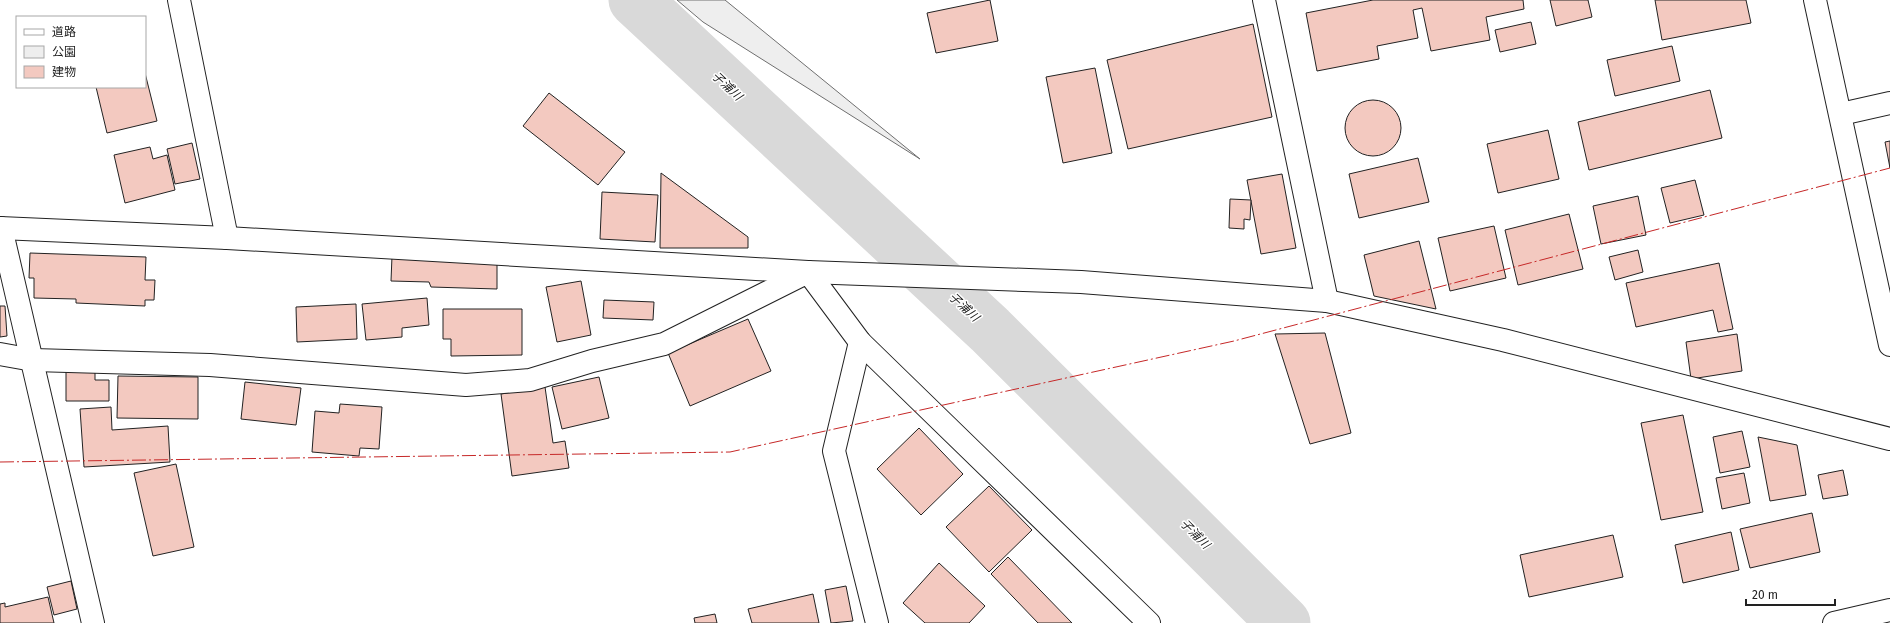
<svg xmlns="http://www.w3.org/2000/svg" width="1890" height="623" font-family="'Fira Sans','Noto Sans JP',sans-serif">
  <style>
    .green { fill: #eee; stroke: #6f6f6f }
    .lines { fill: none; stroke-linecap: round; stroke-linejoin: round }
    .river { stroke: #d9d9d9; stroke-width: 53 }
    .building { fill: #f3c9c0; stroke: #222 }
    .minor-casing { stroke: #222; stroke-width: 24 }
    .tertiary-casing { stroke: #222; stroke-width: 24 }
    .minor { stroke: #fff; stroke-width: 22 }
    .tertiary { stroke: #fff; stroke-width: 22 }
    .power { stroke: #c62828; stroke-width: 1; stroke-dasharray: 14 3 2 3; stroke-linecap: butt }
    .labels { text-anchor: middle; stroke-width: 3; stroke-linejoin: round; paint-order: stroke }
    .water-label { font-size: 12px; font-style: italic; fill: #222; stroke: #fff }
  </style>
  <rect width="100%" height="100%" fill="#fff"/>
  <path class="green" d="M677,0H725L920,159L703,22Z"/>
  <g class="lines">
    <path class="river" d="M635,0L990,330L1284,623"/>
  </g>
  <g class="building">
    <path d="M990,0L998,41L936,53L927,13Z"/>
    <path d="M1373,0H1523L1524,9L1486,17L1490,40L1431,51L1422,8L1413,10L1418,38L1377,46L1379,59L1317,71L1306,13Z"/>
    <path d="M1550,0H1588L1592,17L1556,26Z"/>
    <path d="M1655,0H1746L1751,23L1662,40Z"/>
    <path d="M1531,22L1536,44L1500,52L1495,30Z"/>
    <path d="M1253,24L1272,117L1128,149L1107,60Z"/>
    <path d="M1672,46L1680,81L1615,96L1607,60Z"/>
    <path d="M1095,68L1112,153L1063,163L1046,77Z"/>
    <path d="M145,73L157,121L107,133L96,87H145Z"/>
    <path d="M1710,90L1722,138L1589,170L1578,122Z"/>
    <path d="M549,93L625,152L598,185L523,126Z"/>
    <circle cx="1373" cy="128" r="28"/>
    <path d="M1548,130L1559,179L1498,193L1487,144Z"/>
    <path d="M1890,141V168L1885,142Z"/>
    <path d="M192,143L200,179L175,184L167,149Z"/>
    <path d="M150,147L153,159L167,155L175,190L125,203L114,155Z"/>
    <path d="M1418,158L1429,202L1359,218L1349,174Z"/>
    <path d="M661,173L748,237V248H660Z"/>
    <path d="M1282,174L1296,248L1261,254L1247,180Z"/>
    <path d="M1695,180L1704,215L1670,223L1661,188Z"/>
    <path d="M602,192L658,195L655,242L600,239Z"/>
    <path d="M1638,196L1646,235L1601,244L1593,206Z"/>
    <path d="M1230,199L1251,200L1250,220L1244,219V229L1229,228Z"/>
    <path d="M1569,214L1583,269L1518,285L1505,230Z"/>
    <path d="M1494,226L1506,278L1450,291L1438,238Z"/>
    <path d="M1419,241L1436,309L1374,296L1364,255Z"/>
    <path d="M1638,250L1643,272L1615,280L1609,257Z"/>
    <path d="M30,253L146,257L145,280H155L154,300H145V306L76,303V299L34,298V278H29Z"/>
    <path d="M392,256L497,259V289L431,287L429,282L391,281Z"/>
    <path d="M1719,263L1733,329L1718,332L1713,310L1636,327L1626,283Z"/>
    <path d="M581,281L591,335L557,342L546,287Z"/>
    <path d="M427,298L429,325L402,328V337L366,340L362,304Z"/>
    <path d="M604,300L654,302L653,320L603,318Z"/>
    <path d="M356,304L357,339L297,342L296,307Z"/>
    <path d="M0,306H5L7,336L0,337Z"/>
    <path d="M443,309H522V355L451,356V339H443Z"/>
    <path d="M748,319L771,371L690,406L668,353Z"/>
    <path d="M1325,333L1351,433L1310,444L1275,334Z"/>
    <path d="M1737,334L1742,371L1691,379L1686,342Z"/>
    <path d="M66,371H95V380H109V401H66Z"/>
    <path d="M118,376L198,377V419L117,418Z"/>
    <path d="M599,377L609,418L562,429L552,387Z"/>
    <path d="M245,382L301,388L296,425L241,419Z"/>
    <path d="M545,387L553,443L565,441L569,468L512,476L501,394Z"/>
    <path d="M340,404L382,407L379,449L360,448L359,456L312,452L315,411L339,413Z"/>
    <path d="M111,407L112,430L168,426L170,462L84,467L80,409Z"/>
    <path d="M1683,415L1703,512L1661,520L1641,423Z"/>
    <path d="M919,428L963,474L921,515L877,469Z"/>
    <path d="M1742,431L1750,467L1720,473L1713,437Z"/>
    <path d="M1758,437L1797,445L1806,495L1770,501Z"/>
    <path d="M176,464L194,547L153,556L134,473Z"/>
    <path d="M1843,470L1848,495L1823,499L1818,475Z"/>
    <path d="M1744,473L1750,503L1722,509L1716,478Z"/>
    <path d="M989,486L1032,530L989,572L946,527Z"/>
    <path d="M1812,513L1820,552L1750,568L1740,529Z"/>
    <path d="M1731,532L1739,570L1683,583L1675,545Z"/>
    <path d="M1613,535L1623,577L1529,597L1520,555Z"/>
    <path d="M1008,557L1072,623H1038L991,574Z"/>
    <path d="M939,563L985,606L969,623H925L903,603Z"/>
    <path d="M71,581L77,609L54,615L47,587Z"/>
    <path d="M846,586L853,621L831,623L825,590Z"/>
    <path d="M813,594L819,623H752L748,609Z"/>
    <path d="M48,597L54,623H0V604L5,603V607Z"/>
    <path d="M715,614L717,623H695L694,618Z"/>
  </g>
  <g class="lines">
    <g class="minor-casing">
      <g id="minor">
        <path d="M179,0L227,238"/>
        <path d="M1264,0L1327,301"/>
        <path d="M1841,114L1890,103"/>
        <path d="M1,228L93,623"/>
        <path d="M860,342L834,451L877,623"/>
        <path d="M0,354L33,360L210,365L466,385L530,380L592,361L664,344L808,272L860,342L1149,623"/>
      </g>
    </g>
    <g class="tertiary-casing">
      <g id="tertiary">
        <path d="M1815,0L1890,345"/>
        <path d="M0,228L227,238L808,272L1081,282L1327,301L1503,340L1890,439"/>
        <path d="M1834,623L1890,610"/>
      </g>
    </g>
    <use href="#minor" class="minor"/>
    <use href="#tertiary" class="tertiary"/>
    <path class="power" d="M0,462L730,452L1234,341L1890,168"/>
  </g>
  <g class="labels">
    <g class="water-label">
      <text transform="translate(727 86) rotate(43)" y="4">子浦川</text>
      <text transform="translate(964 307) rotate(43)" y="4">子浦川</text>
      <text transform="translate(1195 534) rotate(45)" y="4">子浦川</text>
    </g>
  </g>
  <rect x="16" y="16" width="130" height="72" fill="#ffffff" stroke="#a7a7a7"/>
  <rect x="24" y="29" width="20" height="6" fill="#ffffff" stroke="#a7a7a7"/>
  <text x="52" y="36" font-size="12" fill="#222222">道路</text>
  <rect x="24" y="46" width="20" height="12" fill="#eeeeee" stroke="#a7a7a7"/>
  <text x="52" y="56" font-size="12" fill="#222222">公園</text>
  <rect x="24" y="66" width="20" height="12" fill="#f3c9c0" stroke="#a7a7a7"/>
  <text x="52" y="76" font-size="12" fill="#222222">建物</text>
  <path d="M1746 599v6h89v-6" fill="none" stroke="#222222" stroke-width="2"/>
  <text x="1752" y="599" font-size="12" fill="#222222" stroke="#ffffff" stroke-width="3" paint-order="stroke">20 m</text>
</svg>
